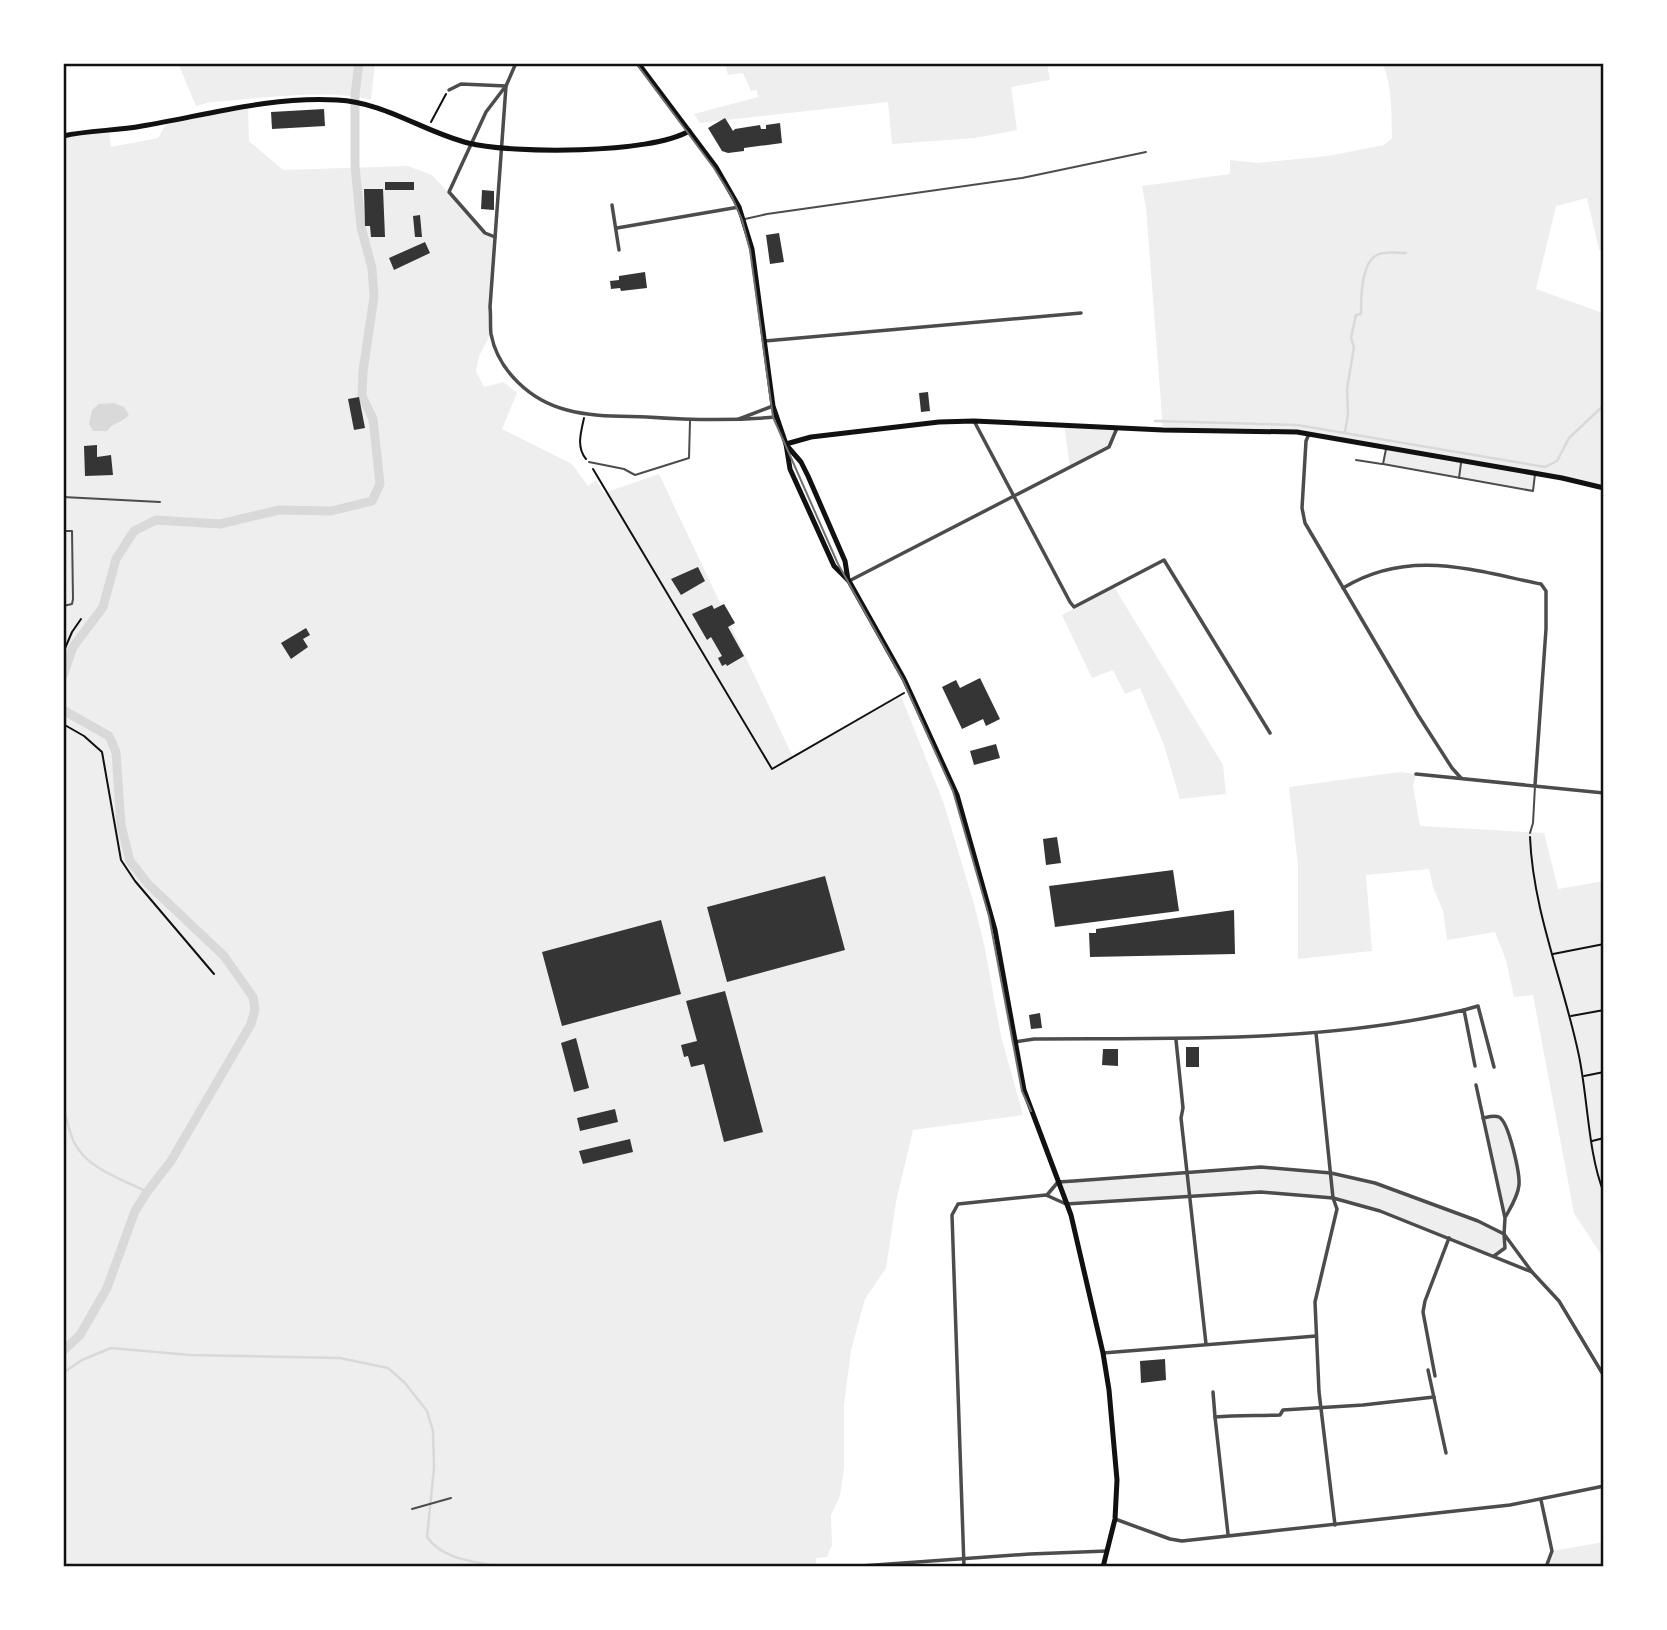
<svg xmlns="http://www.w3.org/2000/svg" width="1667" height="1630" font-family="'PT Sans Narrow',sans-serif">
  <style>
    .green { fill: #eee }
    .water { fill: #d9d9d9 }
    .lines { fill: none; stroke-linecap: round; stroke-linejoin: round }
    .stream { stroke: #d9d9d9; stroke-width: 2.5 }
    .canal { stroke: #d9d9d9; stroke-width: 9 }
    .building { fill: #353535 }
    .path { stroke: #111; stroke-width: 2 }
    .service { stroke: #4c4c4c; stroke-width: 2 }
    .minor { stroke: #4c4c4c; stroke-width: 3.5 }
    .secondary { stroke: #111; stroke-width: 5 }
    .tram { stroke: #707070; stroke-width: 2 }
    .neatline { fill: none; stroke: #111; stroke-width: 2.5 }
  </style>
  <rect width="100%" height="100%" fill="#fff"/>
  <g class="green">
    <path d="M178,63H375L371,100C329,88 257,99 211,102L196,106Z"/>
    <path d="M725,63H1047L1050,80L1011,87L1017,130L975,138L892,144L888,102L700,123L694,114L758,97L757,90L751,91L743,73L728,75Z"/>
    <path d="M1382,63H1604V249L1599,250L1587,198L1556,206L1536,289L1600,312L1604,309V488L1536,473L1533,491L1383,464L1386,450L1309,434L1163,430L1146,207L1142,186L1230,174V160L1258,163L1328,156L1384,145L1392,138C1391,112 1393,87 1382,63Z"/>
    <path d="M248,106L249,141L283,170L408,166L432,175L485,233L495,237L491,333L479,356L476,371L484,387L504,382L517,393L502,429L572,464L588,486L596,480L604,493L659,474L793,757L901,696L944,804L974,904L984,944L1001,1036L1023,1115L913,1130L896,1202L886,1268L865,1299L851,1350L844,1405V1468L840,1496L831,1515L832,1545L827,1557L816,1558V1567H63V136L109,131L111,147L158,138L168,121Z"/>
    <path d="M1064,424L1117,428L1109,447L1070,468Z"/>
    <path d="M1114,587L1223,765L1226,794L1180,799L1164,745L1140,688L1125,694L1113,670L1092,678L1062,615Z"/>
    <path d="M1400,772L1416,774L1413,786L1420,826L1544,833L1558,889L1604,881V1259L1574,1213L1533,995L1514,997L1506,960L1495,932L1447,940L1443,911L1433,887L1429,869L1366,875L1372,951L1298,959V865L1289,787Z"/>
    <path d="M1497,1116L1506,1123L1520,1182L1518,1192L1505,1218L1483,1118Z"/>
    <path d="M1261,1167C1284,1169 1309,1169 1331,1173C1387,1182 1453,1210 1504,1234L1505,1248L1492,1257L1381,1211L1333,1198L1261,1192L1066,1204L1058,1182Z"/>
    <path d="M1604,1542V1567H1546L1552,1551Z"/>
  </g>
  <path class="water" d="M114,403L124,407L129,415C122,423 113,422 107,431H93L89,424L92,410L99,404Z"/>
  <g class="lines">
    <g class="stream">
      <path d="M1155,421L1297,425L1545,467L1557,461L1569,438L1604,405"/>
      <path d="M1345,432L1348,415L1347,389L1354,347L1351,338L1356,315L1361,314C1361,298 1361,263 1377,255C1384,251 1397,253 1406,253"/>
      <path d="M63,1110C68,1120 69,1132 74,1142C87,1169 122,1179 147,1192"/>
      <path d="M63,1373L82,1360L111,1348L190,1355L340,1358L388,1368L405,1383L427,1411L433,1431L434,1468L427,1537C443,1560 474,1561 500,1567"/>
    </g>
    <g class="canal">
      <path d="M63,676L73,647L103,607L116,559L134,531L156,520L220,524L279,510L331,511L372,501L380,484L373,419L362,396L363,371L374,297L372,268L361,227L355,166V95L359,63"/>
      <path d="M63,710L109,736L116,752L121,825L130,861L148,884L224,956L253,997L255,1009L251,1024L171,1161L147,1192L135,1211L107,1288L80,1335L63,1351"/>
    </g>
  </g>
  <g class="building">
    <path d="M324,109L325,126L272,129L271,112Z"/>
    <path d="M725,118L733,131L735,129L760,125L761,129H766V125L780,123L782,143L744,148V151L728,153L722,151L708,128Z"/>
    <rect x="385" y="182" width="29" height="8"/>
    <path d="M364,189H383L385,237H371L370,226H365Z"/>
    <path d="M482,190L494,191V210L481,209Z"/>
    <path d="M420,215L422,237H415L413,216Z"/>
    <path d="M779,233L784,262L770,264L766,235Z"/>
    <path d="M425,242L430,253L394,270L389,258Z"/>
    <path d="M645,272L647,288L621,291L620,288L611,289L610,281L619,280V276Z"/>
    <path d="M928,392L930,411L921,412L919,393Z"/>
    <path d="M359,397L365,428L354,430L348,399Z"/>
    <path d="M97,445V457L111,455L113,475L85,476L84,446Z"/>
    <path d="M698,567L705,581L681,595L671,579Z"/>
    <path d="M724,604L735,623L728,627L744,656L727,666L726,664L722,666L718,658L722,656L711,637L707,640L692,614L712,605L714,609Z"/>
    <path d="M306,628L310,635L303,639L308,647L291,659L281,643Z"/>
    <path d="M980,678L1000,719L986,726L983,719L962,729L942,687L956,680L960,688Z"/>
    <path d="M996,744L1000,758L974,765L970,751Z"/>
    <path d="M1057,837L1061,863L1046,865L1043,839Z"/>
    <path d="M1173,870L1179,911L1055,927L1049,886Z"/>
    <path d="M825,876L845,950L727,982L707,907Z"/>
    <path d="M1234,910L1235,954L1090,957L1089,933H1096V929Z"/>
    <path d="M661,920L681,994L562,1026L542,952Z"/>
    <path d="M725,991L763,1132L724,1142L704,1064L691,1067L688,1056L684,1057L681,1045L697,1041L686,1001Z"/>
    <path d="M1040,1013L1042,1028L1031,1029L1029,1015Z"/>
    <path d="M576,1038L589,1088L574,1092L561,1043Z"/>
    <rect x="1186" y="1047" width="13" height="20"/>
    <path d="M1103,1049H1118V1066L1102,1065Z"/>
    <path d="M615,1109L618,1122L580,1131L577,1118Z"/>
    <path d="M630,1139L633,1152L583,1164L579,1151Z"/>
    <path d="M1165,1359L1166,1380L1141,1383L1140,1361Z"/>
  </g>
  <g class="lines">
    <g class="path">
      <path d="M1604,94V100"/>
      <path d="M431,122L446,94"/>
      <path d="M584,418C581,432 576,447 586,459"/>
      <path d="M593,469L772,769L904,693"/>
      <path d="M63,653L72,632L81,619"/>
      <path d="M63,724L84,736L102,752L121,860L135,881L214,974"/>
      <path d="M1530,837C1533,912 1564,983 1579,1056C1588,1099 1588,1154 1604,1193"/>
      <path d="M1553,954L1604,944"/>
      <path d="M1571,1016L1604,1010"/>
      <path d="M1584,1076L1604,1072"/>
      <path d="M1592,1141L1604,1138"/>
    </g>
    <g class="service">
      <path d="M745,219L767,214L1022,178L1146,152"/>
      <path d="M1386,449L1383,464L1533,491L1535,474"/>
      <path d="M1356,460L1382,464"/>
      <path d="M589,462L624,469L635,475L689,458L690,421"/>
      <path d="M1459,478L1461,463"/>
      <path d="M63,497L160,502"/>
      <path d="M63,531H72L73,599L72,604L63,606"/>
      <path d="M1530,833L1533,823L1535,786"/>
      <path d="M412,1509L451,1498"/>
    </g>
    <g class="minor">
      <path d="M516,63L506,86L490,307C491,316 490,326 491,334C498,371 531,401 567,410C592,417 621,416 647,417C690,420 733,421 776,417"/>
      <path d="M449,90L461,84L506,86"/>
      <path d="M612,205L619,250"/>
      <path d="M617,228L739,207"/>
      <path d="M495,237L485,233L449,192L486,112L505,87"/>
      <path d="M765,341L1081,313"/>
      <path d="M739,419L773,406"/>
      <path d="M974,421L1070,602L1074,607L1164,560L1270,733"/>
      <path d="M1309,434L1306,441L1302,508L1305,523L1418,715L1452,768L1461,778"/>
      <path d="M849,581L1109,447L1117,428"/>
      <path d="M1343,588C1409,548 1471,570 1541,584L1546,591V629L1535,785"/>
      <path d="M1416,774L1604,793"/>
      <path d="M1464,1010L1478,1006L1494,1067"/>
      <path d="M1316,1033L1333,1198L1337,1209L1315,1302L1319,1392L1335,1525"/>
      <path d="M1176,1040L1183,1108L1181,1118L1206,1344"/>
      <path d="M1015,1042L1034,1039C1178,1038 1323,1043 1464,1010L1475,1066"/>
      <path d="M1476,1085L1505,1218L1504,1234L1532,1272L1559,1301L1604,1376"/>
      <path d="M1483,1118C1488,1117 1494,1115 1499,1117C1509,1122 1520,1174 1519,1185C1518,1196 1511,1207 1506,1216"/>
      <path d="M1047,1195L1058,1182L1074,1181L1261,1167L1331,1173L1375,1183L1478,1221L1504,1234L1505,1248L1494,1256"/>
      <path d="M1103,1353L1316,1336"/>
      <path d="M1428,1370L1446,1453"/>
      <path d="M1435,1376L1423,1312L1425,1301L1449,1238"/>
      <path d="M1213,1392L1215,1417"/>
      <path d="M1541,1500L1552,1551L1546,1567"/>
      <path d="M1115,1519L1170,1539L1182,1541L1510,1505L1604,1486"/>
      <path d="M1228,1534L1215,1417C1238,1415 1258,1416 1280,1415L1283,1410L1363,1405L1434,1397"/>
      <path d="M847,1567L1030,1554L1107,1551"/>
      <path d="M964,1567L952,1215L958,1204L1046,1195L1066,1204L1261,1192L1333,1198L1380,1211L1532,1272"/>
    </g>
    <g class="secondary">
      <path d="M638,63L716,167L739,207L752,249L773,406L786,444L790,469L834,566L849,581L904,679L957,795L995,930L1024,1090L1071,1215L1103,1353L1109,1390L1117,1480L1115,1519L1103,1567"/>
      <path d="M63,136C89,130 116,131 142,126C207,115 271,96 337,100C384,102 424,132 468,143C512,154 651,154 689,131"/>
      <path d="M786,444L811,437L939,422L974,421L1163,430L1297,432L1562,478L1604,488"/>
      <path d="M788,447L801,462L808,476L845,561L848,580"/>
    </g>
    <path class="tram" d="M636,63L714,168L732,197L742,220L750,250L773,417L838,564L903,680L953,791L989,916L1022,1091L1031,1111"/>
  </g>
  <rect width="1667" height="1630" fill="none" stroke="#ffffff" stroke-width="130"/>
  <rect x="65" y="65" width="1537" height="1500" class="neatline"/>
</svg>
